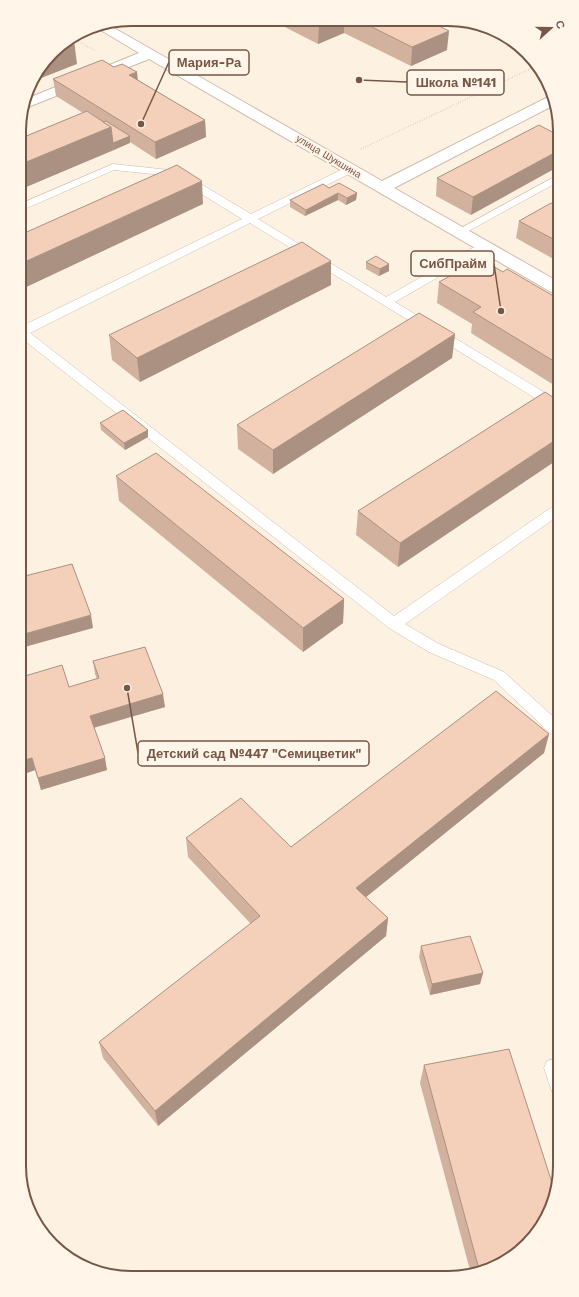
<svg xmlns="http://www.w3.org/2000/svg" width="579" height="1297" font-family="'Work Sans',sans-serif">
  <style>
    .lines { fill: none; stroke-linecap: round; stroke-linejoin: round }
    .service-casing { stroke: #d1bbab; stroke-width: 1 }
    .minor-casing { stroke: #d1bbab; stroke-width: 2 }
    .path { stroke: #d9b29c; stroke-width: 1.5; stroke-dasharray: 0.5 2; stroke-linecap: butt }
    .service { fill: #fff; fill-rule: evenodd }
    .minor { fill: #fff; fill-rule: evenodd }
    .wall { fill: #d2b29f }
    .shaded-wall { fill: #ab9182 }
    .building { fill: #f4cfb9; stroke: #ab9182 }
    .labels { text-anchor: middle; stroke-width: 4; stroke-linejoin: round; paint-order: stroke }
    .far-street-label { font-size: 10px; fill: #765747; stroke: #fff6e9 }
    .rim { fill: none; stroke: #765747; stroke-width: 2 }
    .leader { fill: none; stroke: #765747; stroke-width: 1.5 }
    .callout-dot { fill: #765747; stroke: #fff6e9; stroke-width: 1.5 }
    .callout { fill: #fff6e9; stroke: #765747; stroke-width: 1.5 }
    .callout-label { font-size: 13px; text-anchor: middle; font-weight: bold; fill: #765747 }
  </style>
  <rect width="100%" height="100%" fill="#fdf2e2"/>
  <g class="lines">
    <g class="service-casing">
      <g id="service">
        <path d="M113,164L179,171L251,214L347,167H355L356,169L355,171L258,219L386,297L480,244H488L490,246L488,248L395,302L557,400V410L553,409L250,223L30,333L394,616L552,507L557,505L558,516L405,624L439,644L504,672L558,721V736L552,735L494,680L429,652L389,628L20,337V327L242,219L172,176L114,170L20,211V204Z"/>
        <path d="M556,176V183L463,234H455L454,232Z"/>
        <path d="M554,1059L559,1061V1094L552,1092L544,1068L547,1061Z"/>
      </g>
    </g>
    <g class="minor-casing">
      <path id="minor" d="M107,24L382,181L552,95L556,104L394,188L557,281V293L551,292L149,59L23,109L26,99L139,53L94,26Z"/>
    </g>
    <g class="path">
      <path d="M72,38L96,51"/>
      <path d="M361,149L534,67"/>
    </g>
    <use href="#service" class="service"/>
    <use href="#minor" class="minor"/>
  </g>
  <g class="wall">
    <path d="M229,20H262L244,27Z"/>
    <path d="M271,20L429,21L447,50L411,66L344,33L318,44Z"/>
    <path d="M114,67L137,72L138,80L205,120L206,137L156,159L130,142L19,190V139L83,113L56,96L53,79Z"/>
    <path d="M539,125L471,215L436,196L437,178Z"/>
    <path d="M329,188L357,193L356,200L346,205L338,200L305,216L290,207V200Z"/>
    <path d="M556,206L557,261L516,238L519,221Z"/>
    <path d="M366,262L389,264V271L379,276L366,269Z"/>
    <path d="M503,272L557,298V387L471,333L472,324L437,303L439,282Z"/>
    <path d="M331,285L140,382L112,360L109,335Z"/>
    <path d="M455,334L452,358L273,474L238,449L237,425Z"/>
    <path d="M545,392L398,567L356,535L358,511Z"/>
    <path d="M100,423L148,437L125,450L101,430Z"/>
    <path d="M116,476L344,599L343,623L303,652L119,501Z"/>
    <path d="M93,661L165,707L94,728L107,770L41,790L35,770L21,775L25,676L69,687L97,679L95,674Z"/>
    <path d="M549,734L544,753L366,897L388,918L386,936L158,1126L103,1058L99,1042L251,924L188,857L186,838L291,847Z"/>
    <path d="M421,946L483,973L480,984L430,995L419,957Z"/>
    <path d="M424,1065L510,1259L477,1274H471L420,1083Z"/>
  </g>
  <g class="shaded-wall">
    <path d="M243,20H262L244,27Z"/>
    <path d="M329,20H344V33L318,44L319,25Z"/>
    <path d="M449,31L447,50L411,66L412,47Z"/>
    <path d="M74,40L77,64L31,82L57,47L60,45Z"/>
    <path d="M137,72L138,89L129,75Z"/>
    <path d="M205,120L206,137L156,159L155,142Z"/>
    <path d="M111,127L114,150L19,190V165Z"/>
    <path d="M130,136V143L114,150L113,143Z"/>
    <path d="M556,152V168L471,215L473,197Z"/>
    <path d="M202,181L203,204L20,290V264Z"/>
    <path d="M338,193V200L305,216L306,210Z"/>
    <path d="M357,193L356,200L346,205L347,198Z"/>
    <path d="M331,261V285L140,382L137,358Z"/>
    <path d="M389,264V271L379,276L380,269Z"/>
    <path d="M455,334L452,358L273,474V450Z"/>
    <path d="M148,430V437L125,450L124,443Z"/>
    <path d="M557,439V460L398,567L400,543Z"/>
    <path d="M344,599L343,623L303,652V628Z"/>
    <path d="M91,615L93,628L21,648V635Z"/>
    <path d="M163,694L165,707L92,728L90,716Z"/>
    <path d="M549,734L544,753L355,906L356,888Z"/>
    <path d="M32,758L35,770L21,775V761Z"/>
    <path d="M105,758L107,770L41,790L38,778Z"/>
    <path d="M388,918L386,936L158,1126L155,1111Z"/>
    <path d="M483,973L480,984L430,995L432,984Z"/>
  </g>
  <g class="building">
    <path d="M310,20H329L319,25Z"/>
    <path d="M358,20L429,21L449,31L412,47Z"/>
    <path d="M71,38L74,40L60,45Z"/>
    <path d="M102,60L114,67L122,64L137,72L129,75L205,120L155,142L53,79Z"/>
    <path d="M87,111L111,127L19,165V139Z"/>
    <path d="M106,121L130,136L113,143L111,127L103,122Z"/>
    <path d="M539,125L556,134V152L473,197L437,178Z"/>
    <path d="M177,165L202,181L20,264V235Z"/>
    <path d="M339,183L357,193L347,198L338,193L306,210L290,200L323,184L329,188Z"/>
    <path d="M551,203L556,206L557,241L519,221Z"/>
    <path d="M302,242L331,261L137,358L109,335Z"/>
    <path d="M376,256L389,264L380,269L366,262Z"/>
    <path d="M481,259L503,272L507,269L557,298V363L473,312L481,307L439,282Z"/>
    <path d="M419,313L455,334L273,450L237,425Z"/>
    <path d="M545,392L557,400V439L400,543L358,511Z"/>
    <path d="M123,410L148,430L124,443L100,423Z"/>
    <path d="M156,453L344,599L303,628L116,476Z"/>
    <path d="M72,564L91,615L21,635V577Z"/>
    <path d="M145,647L163,694L90,716L105,758L38,778L32,758L21,761V665L25,676L62,665L69,687L99,678L93,661Z"/>
    <path d="M496,691L549,734L356,888L388,918L155,1111L99,1042L260,916L186,838L241,798L291,847Z"/>
    <path d="M470,936L483,973L432,984L421,946Z"/>
    <path d="M509,1049L554,1189L537,1234L510,1259L480,1273L424,1065Z"/>
  </g>
  <g class="labels">
    <g class="far-street-label">
      <text transform="translate(329 156) rotate(31)" y="4">улица Шукшина</text>
    </g>
  </g>
  <path d="M0 0H579V1297H0ZM131 26H448A105 105 0 0 1 553 131V1166A105 105 0 0 1 448 1271H131A105 105 0 0 1 26 1166V131A105 105 0 0 1 131 26Z" fill="#fff6e9" fill-rule="evenodd"/>
  <path class="rim" d="M131 26H448A105 105 0 0 1 553 131V1166A105 105 0 0 1 448 1271H131A105 105 0 0 1 26 1166V131A105 105 0 0 1 131 26Z"/>
  <path class="leader" d="M141 124L169 62M359 80L407 82M501 311L494 264M127 688L138 753"/>
  <g class="callout-dot">
    <circle cx="141" cy="124" r="4"/>
    <circle cx="359" cy="80" r="4"/>
    <circle cx="501" cy="311" r="4"/>
    <circle cx="127" cy="688" r="4"/>
  </g>
  <g class="callout">
    <rect x="169" y="50" width="80" height="25" rx="4"/>
    <rect x="407" y="70" width="97" height="25" rx="4"/>
    <rect x="411" y="251" width="83" height="25" rx="4"/>
    <rect x="138" y="741" width="231" height="25" rx="4"/>
  </g>
  <g class="callout-label">
    <text x="209" y="67">Мария-Ра</text>
    <text x="456" y="87">Школа №141</text>
    <text x="453" y="268">СибПрайм</text>
    <text x="254" y="758">Детский сад №447 "Семицветик"</text>
  </g>
  <g transform="translate(551 28) rotate(69)" stroke="#fff6e9" stroke-width="3" paint-order="stroke">
  <path d="M0-3L7 15L0 10L-7 15Z" fill="#765747"/>
  <text y="-6" font-size="11" font-weight="bold" text-anchor="middle" fill="#765747">С</text>
  </g>
</svg>
